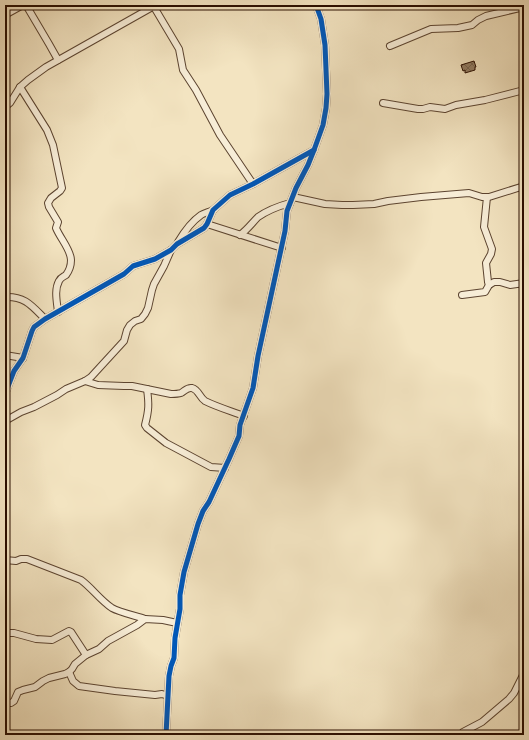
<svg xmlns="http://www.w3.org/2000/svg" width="529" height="740" font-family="'IM FELL Double Pica',serif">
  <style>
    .building { fill: url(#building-cross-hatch); stroke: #2a0e00 }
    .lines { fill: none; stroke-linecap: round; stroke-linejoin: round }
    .street-casing { stroke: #5c4430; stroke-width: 8 }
    .street { stroke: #f7edd7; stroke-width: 6 }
    .cycleway-casing { stroke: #f7edd7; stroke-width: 8 }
    .cycleway { stroke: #0057b8; stroke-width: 5 }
  </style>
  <defs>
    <pattern id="building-cross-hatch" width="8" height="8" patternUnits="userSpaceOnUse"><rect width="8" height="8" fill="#937d64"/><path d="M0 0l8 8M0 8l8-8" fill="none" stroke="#786550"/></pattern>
  </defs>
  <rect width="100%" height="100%" fill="#f3e4c1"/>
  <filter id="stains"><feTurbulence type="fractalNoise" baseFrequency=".005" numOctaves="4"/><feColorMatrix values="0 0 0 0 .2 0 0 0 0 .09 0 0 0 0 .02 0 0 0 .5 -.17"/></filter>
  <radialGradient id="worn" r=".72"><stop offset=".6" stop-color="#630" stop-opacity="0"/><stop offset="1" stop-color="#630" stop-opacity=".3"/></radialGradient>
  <path class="building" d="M474,61L476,67H475V70L465,73V70L463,71L461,65Z"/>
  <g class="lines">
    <g class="street-casing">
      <g id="street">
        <path d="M26,5L49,44L58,60"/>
        <path d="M154,7L179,49L183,70L196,90L220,135L253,184"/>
        <path d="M5,15L23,5"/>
        <path d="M390,46L431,29L458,28L472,25L478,20L486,16L524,7"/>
        <path d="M20,87L47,130L53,145L62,188L60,191L51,198L48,203L49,207L58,222L56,228C60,238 71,250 71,260C71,265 69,271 66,275C63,277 61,277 59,281C54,290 57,302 58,312"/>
        <path d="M383,103L418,109H423L430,107L445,109L456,105L485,100L524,90"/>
        <path d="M5,107L10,103L20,87L28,80L46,67L156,5"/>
        <path d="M293,197L325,204L342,205H353L374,204L388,201L421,197L469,193L482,197H489L524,186"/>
        <path d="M487,197L484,227L492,249L491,254L486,263L488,282L489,285"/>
        <path d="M207,224L282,248"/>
        <path d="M240,235C247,230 252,223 258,217C268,210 279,206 290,203"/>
        <path d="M178,242C184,232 191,222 201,215C204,213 209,212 213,210"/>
        <path d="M462,295L485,292L489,285L494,282H500L510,285L524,283"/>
        <path d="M5,297C25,296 32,306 45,319"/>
        <path d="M5,355L23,358"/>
        <path d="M85,381L98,385L124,386H132L171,394C175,394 178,394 181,393C185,391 187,387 192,388C199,390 199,397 205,401C217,407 231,411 244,416"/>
        <path d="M147,389C149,404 149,410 145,425L147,428L166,443L211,467L225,468"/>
        <path d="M5,394L14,371L23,358L32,331L34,327L45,319L124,274L133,266L155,259L171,250L177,244L204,228L207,224L213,210L230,195L253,184L314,150"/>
        <path d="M5,421L21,412L34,407L57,395L66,389L85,381L91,377L124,341L127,330L130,325L135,321L141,319L145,314L148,308L152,290L154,284L164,266L171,250"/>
        <path d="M5,560L16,561L21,559H27L81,580C92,588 100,600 112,608C119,612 136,616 145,619"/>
        <path d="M5,633H14L36,639L52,640L69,631L71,632L86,655"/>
        <path d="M69,672L73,681L79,686L115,691L155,695L162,694L168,696"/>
        <path d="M5,703H11L14,701L18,692L23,690L35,687L43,681L49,678L65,674L69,672L72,669L75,664L86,655L99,649L108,641L137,625L145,619L163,620L177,623"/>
        <path d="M166,735L169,676L171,666L174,658L175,638L180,609V595L184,572L198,524L203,511L209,502L229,459L239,436L240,425L253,388L258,356L285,231L287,211L296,188L308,165L314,150L323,125L326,108L327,94L325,45L321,19L316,5"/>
        <path d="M362,735H363"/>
        <path d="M460,735L463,732L482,722L509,699L514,693L524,673"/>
      </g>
    </g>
    <use href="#street" class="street"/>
    <g class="cycleway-casing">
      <g id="cycleway">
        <path d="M5,394L14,371L23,358L32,331L34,327L45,319L124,274L133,266L155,259L171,250L177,244L204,228L207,224L213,210L230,195L253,184L314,150"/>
        <path d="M166,735L169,676L171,666L174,658L175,638L180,609V595L184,572L198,524L203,511L209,502L229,459L239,436L240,425L253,388L258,356L285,231L287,211L296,188L308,165L314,150L323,125L326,108L327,94L325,45L321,19L316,5"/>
      </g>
    </g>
    <use href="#cycleway" class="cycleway"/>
  </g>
  <rect width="529" height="740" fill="none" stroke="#f3e4c1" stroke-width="20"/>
  <rect x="6" y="6" width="517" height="728" fill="none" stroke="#2a0e00" stroke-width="2"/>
  <rect x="10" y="10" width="509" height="720" fill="none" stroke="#2a0e00"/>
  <rect width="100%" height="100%" filter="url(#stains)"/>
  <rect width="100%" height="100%" fill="url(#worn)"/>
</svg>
